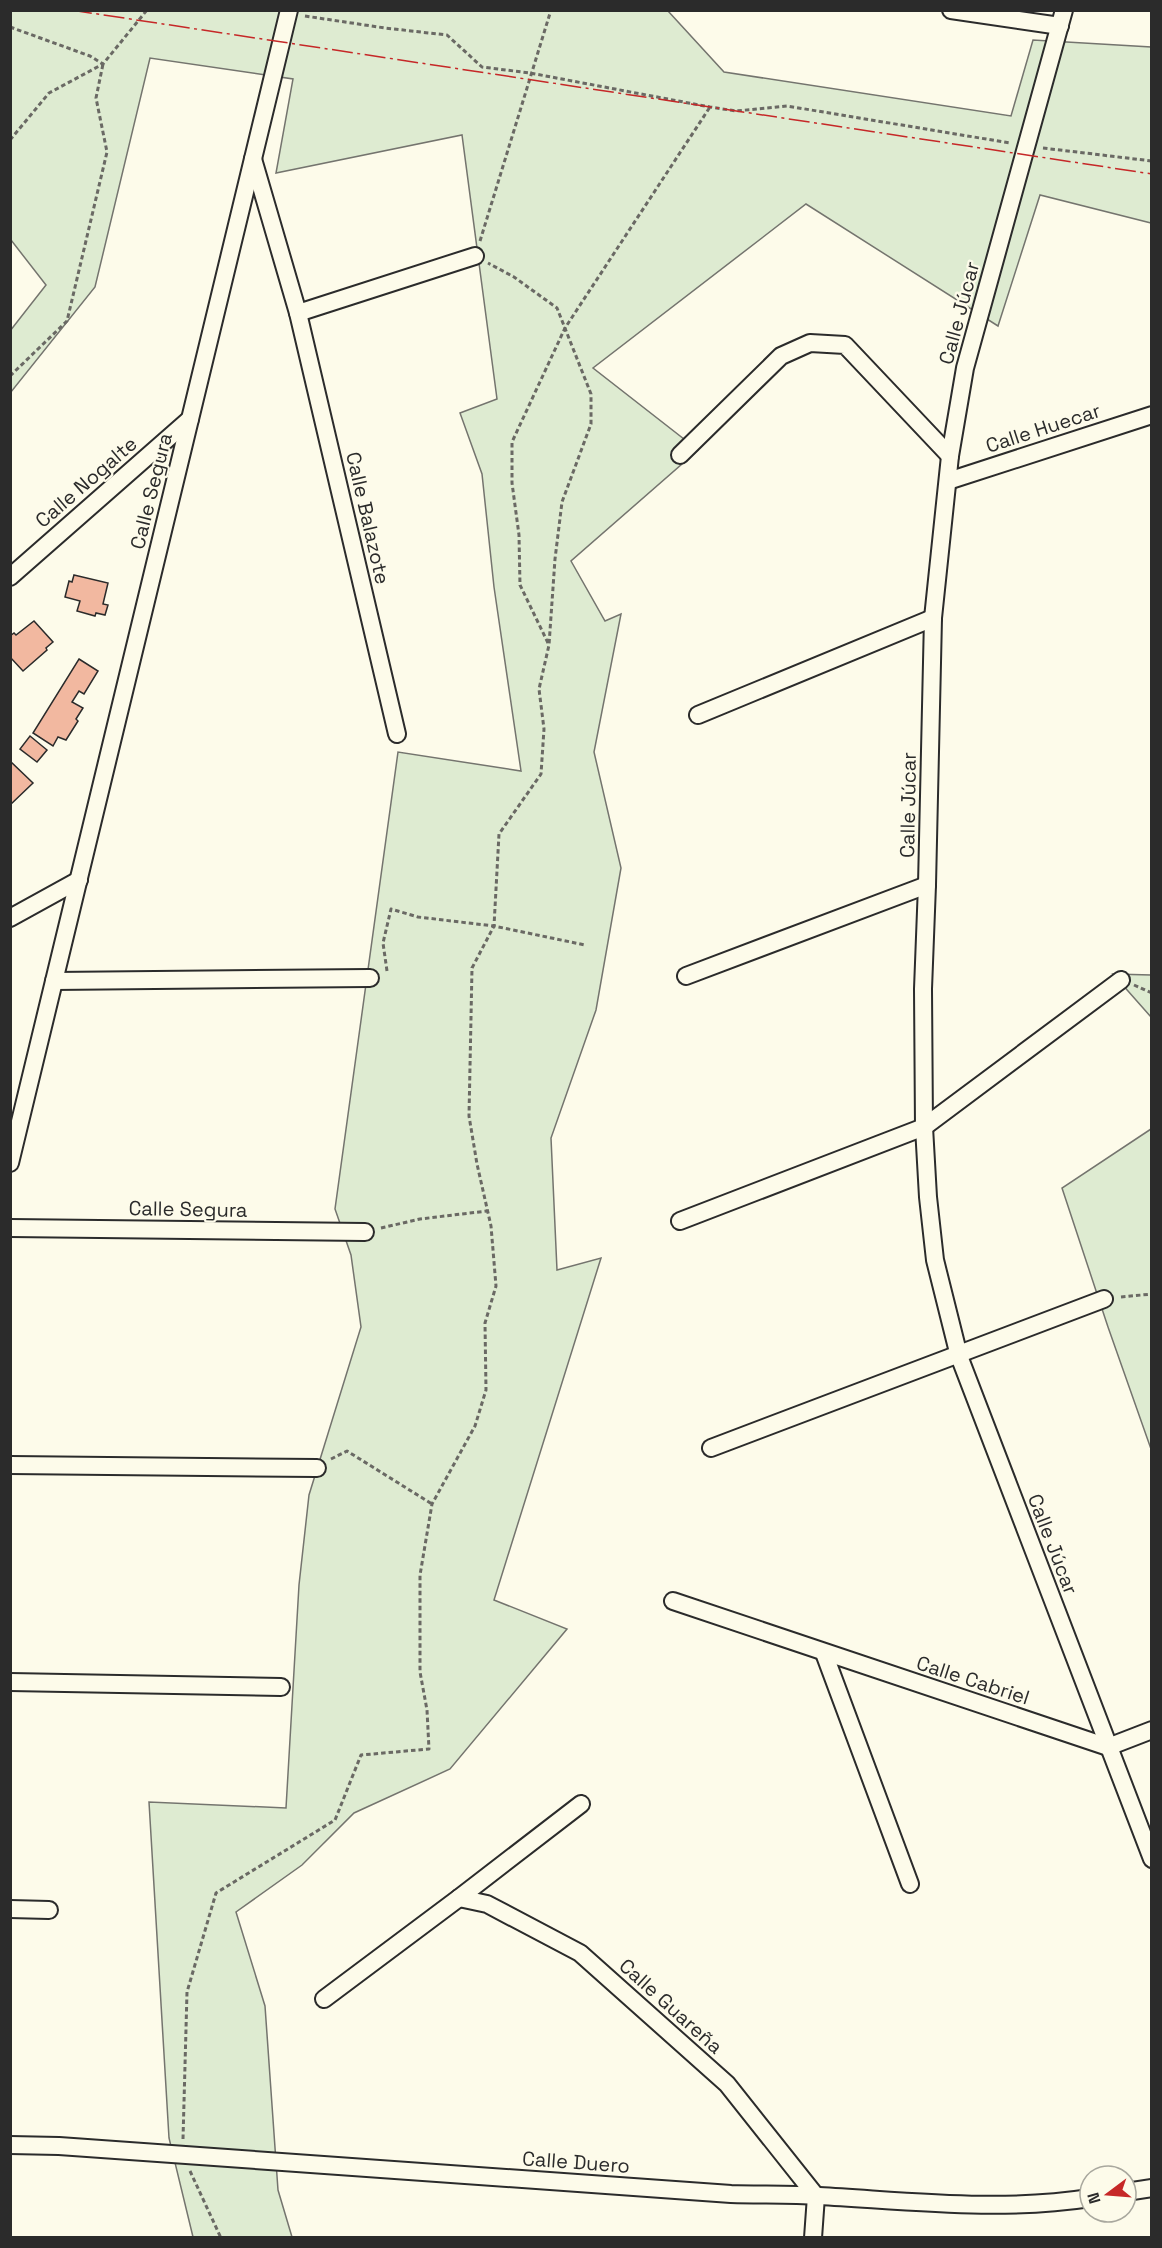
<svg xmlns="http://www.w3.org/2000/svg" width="1162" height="2248" font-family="'Space Grotesk',sans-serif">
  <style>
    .green { fill: #deebd1; stroke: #74746e; stroke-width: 1.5 }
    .building { fill: #f2b8a0; stroke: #2b2b2b; stroke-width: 1.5 }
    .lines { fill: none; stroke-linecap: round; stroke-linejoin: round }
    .minor-casing { stroke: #2b2b2b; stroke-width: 20 }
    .path { stroke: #6a6964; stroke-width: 3; stroke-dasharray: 4.5 3; stroke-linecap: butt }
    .minor { stroke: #fdfbea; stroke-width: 16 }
    .power { stroke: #c62828; stroke-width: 1.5; stroke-dasharray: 21 4.5 3 4.5; stroke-linecap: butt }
    .labels { text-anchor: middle; stroke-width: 4.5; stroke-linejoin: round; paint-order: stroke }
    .street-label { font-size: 20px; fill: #2b2b2b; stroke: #fdfbea }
  </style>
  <rect width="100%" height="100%" fill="#fdfbea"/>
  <g class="green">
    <path d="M11,11H668L724,72L1011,116L1033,40L1151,47V223L1040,195L998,326L806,204L593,368L698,450L571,561L605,621L621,614L594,752L621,868L596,1010L551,1138L557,1270L601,1258L494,1600L567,1629L450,1769L354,1813L302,1865L236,1912L265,2006L278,2190L292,2237H193L169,2138L149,1802L286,1808L299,1585L309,1495L361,1327L351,1255L335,1209L398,752L521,771L494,587L482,474L460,413L497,399L462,135L276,173L293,79L150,58L95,287L11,392L10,331L46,285L11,240Z"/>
    <path d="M1113,974L1151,975V1017Z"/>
    <path d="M1151,1129V1449L1108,1327L1062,1188Z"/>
  </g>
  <g class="building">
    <path d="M74,575L108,583L103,604L108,605L105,615L96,613L95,616L77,611L80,601L65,597L69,581L72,582Z"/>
    <path d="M34,621L53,642L46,648L47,650L23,671L10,657V636L14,633L16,635Z"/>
    <path d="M79,659L98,671L84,694L79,691L72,702L83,708L76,719L78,721L66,740L58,737L53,746L33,733Z"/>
    <path d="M30,736L47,750L37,762L20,749Z"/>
    <path d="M10,761L33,783L10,805Z"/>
  </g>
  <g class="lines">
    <g class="minor-casing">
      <g id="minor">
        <path d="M951,10L1060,26"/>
        <path d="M1064,10L965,368L950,456L933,618L927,885L923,989L924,1127L928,1197L935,1260L959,1356L1152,1859"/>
        <path d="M253,159L298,313L397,734"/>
        <path d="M298,313L475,256"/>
        <path d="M680,455L781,356L810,343L845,345L950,456"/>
        <path d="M948,481L1152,415"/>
        <path d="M10,577L190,419"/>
        <path d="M698,715L933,618"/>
        <path d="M10,918L79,880"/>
        <path d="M686,976L927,885"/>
        <path d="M54,981L370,978"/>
        <path d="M10,1163L289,10"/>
        <path d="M680,1221L924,1127L1121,980"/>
        <path d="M10,1228L365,1232"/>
        <path d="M711,1448L1104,1299"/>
        <path d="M10,1465L317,1468"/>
        <path d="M673,1601L1108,1747L1152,1730"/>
        <path d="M824,1653L910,1884"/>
        <path d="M10,1682L281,1687"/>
        <path d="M459,1898L487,1904L580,1953L727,2084L816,2196L813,2238"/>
        <path d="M10,1909L49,1910"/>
        <path d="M324,1999L459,1898L581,1804"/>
        <path d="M10,2145L59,2146L731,2194C760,2195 790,2194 819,2196C910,2201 1000,2212 1090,2198"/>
        <path d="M1126,2192L1152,2188"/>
      </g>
    </g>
    <g class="path">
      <path d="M305,16L385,28L447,35L482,67L530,73L710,107L736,111L787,106L1010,143"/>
      <path d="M10,27L90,56L103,64L147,10"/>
      <path d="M10,140L49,93L103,64"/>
      <path d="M1043,148L1152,161"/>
      <path d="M480,241L551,10"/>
      <path d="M10,376L67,321L107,152L96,98L103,64"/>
      <path d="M548,643L520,585L519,535L512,483V442L565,328L710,107"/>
      <path d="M387,971L383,943L391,909L418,917L494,926L585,945"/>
      <path d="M1134,985L1152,993"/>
      <path d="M381,1228L420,1219L487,1211"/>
      <path d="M1121,1297L1152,1294"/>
      <path d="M331,1459L347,1451L432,1504"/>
      <path d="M183,2139L187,1992L216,1893L335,1820L361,1755L429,1749L427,1710L420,1672V1575L432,1504L475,1426L486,1390L485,1323L496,1286L491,1226L477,1164L469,1116L472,968L494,926L499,834L541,774L544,729L539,689L549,645L555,559L562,502L591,424V394L557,308L514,277L488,263"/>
      <path d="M190,2171L221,2238"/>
    </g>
    <use href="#minor" class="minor"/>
    <path class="power" d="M71,10L1152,174"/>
  </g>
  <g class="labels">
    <g class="street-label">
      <text transform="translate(959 313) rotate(-75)" y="7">Calle Júcar</text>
      <text transform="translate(1043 428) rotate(-18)" y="7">Calle Huecar</text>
      <text transform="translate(86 482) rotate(-41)" y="7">Calle Nogalte</text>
      <text transform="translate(151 491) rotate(-76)" y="7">Calle Segura</text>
      <text transform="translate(368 518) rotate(77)" y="7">Calle Balazote</text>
      <text transform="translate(908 805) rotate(-89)" y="7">Calle Júcar</text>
      <text transform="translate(188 1209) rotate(1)" y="7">Calle Segura</text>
      <text transform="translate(1053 1544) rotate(69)" y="7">Calle Júcar</text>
      <text transform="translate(973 1680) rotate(18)" y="7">Calle Cabriel</text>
      <text transform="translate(671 2006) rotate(42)" y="7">Calle Guareña</text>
      <text transform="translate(576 2162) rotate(4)" y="7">Calle Duero</text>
    </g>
  </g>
  <rect width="1162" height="2248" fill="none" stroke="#2b2b2b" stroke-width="24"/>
  <g transform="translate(1108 2194) rotate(254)"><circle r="28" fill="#fdfbea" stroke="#a9a89e" stroke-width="1.5"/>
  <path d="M0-4.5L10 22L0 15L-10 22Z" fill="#c62828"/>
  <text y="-9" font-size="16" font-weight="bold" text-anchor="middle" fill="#2b2b2b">N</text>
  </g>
</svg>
